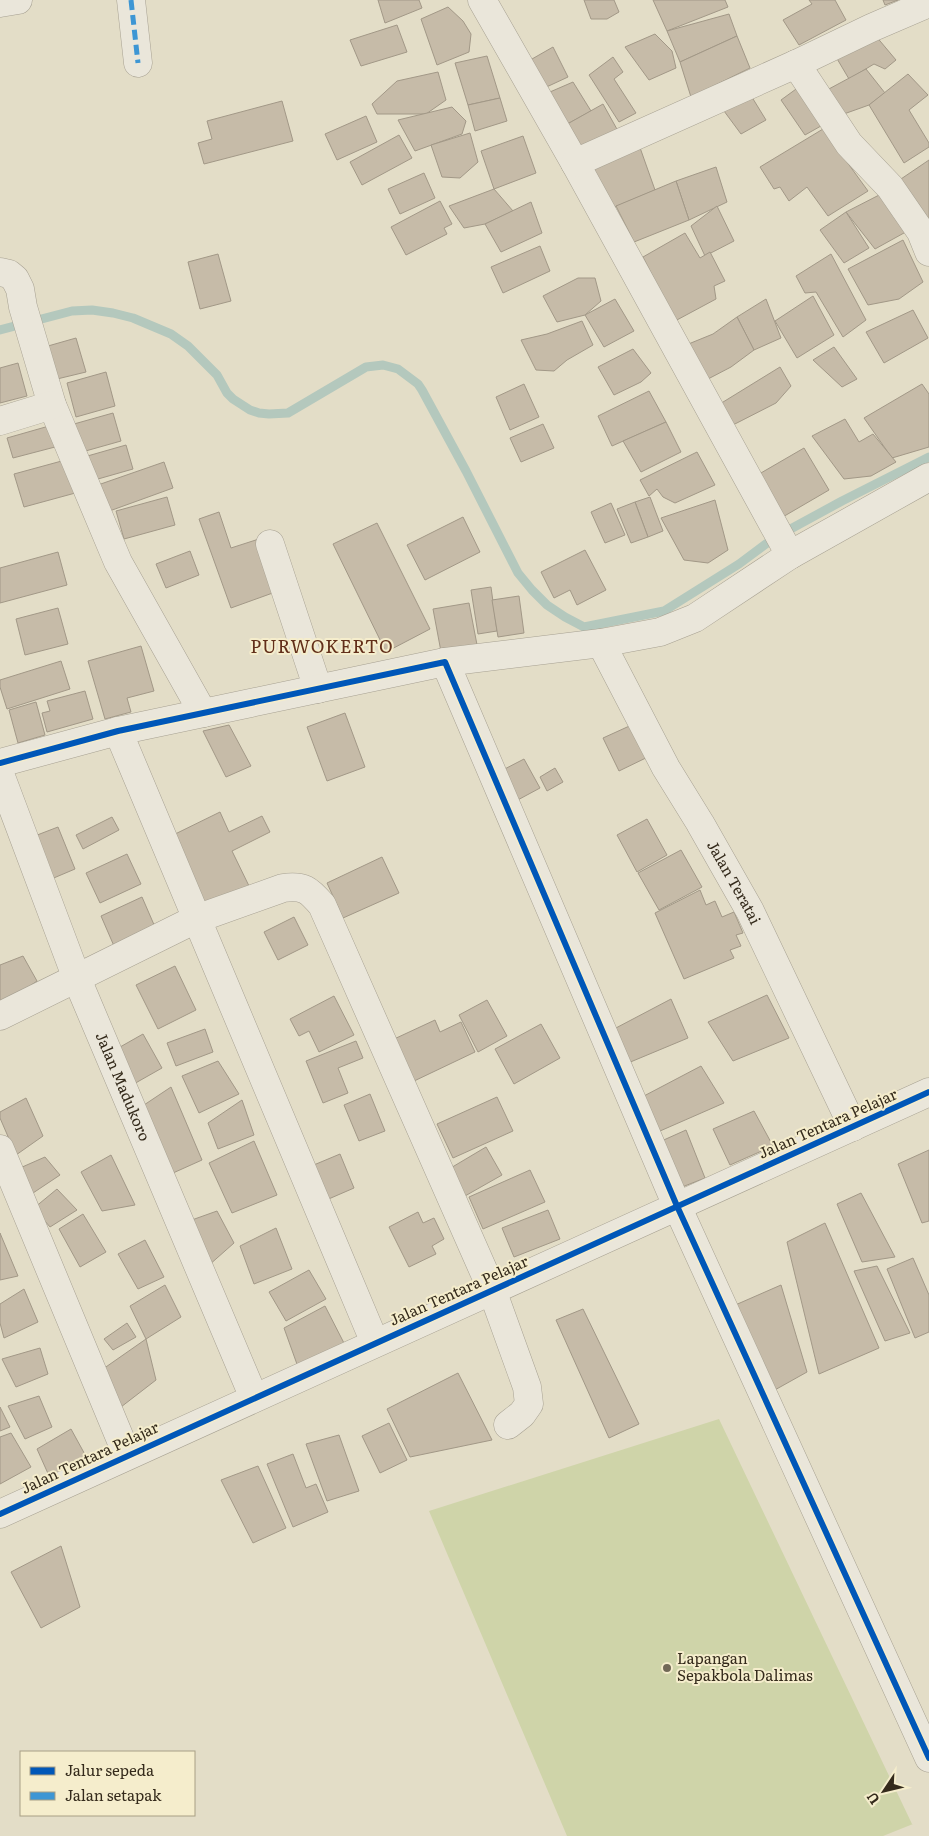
<svg xmlns="http://www.w3.org/2000/svg" width="929" height="1836" font-family="Literata,serif">
  <style>
    .green { fill: #cfd4a9 }
    .lines { fill: none; stroke-linecap: round; stroke-linejoin: round }
    .stream { stroke: #b4c8bd; stroke-width: 9 }
    .building { fill: #c6bba8; stroke: #a29887 }
    .minor-casing { stroke: #a7a192; stroke-width: 29 }
    .minor { stroke: #eae6da; stroke-width: 28 }
    .quiet { stroke: #3d96d4; stroke-width: 5; stroke-dasharray: 10 5; stroke-linecap: butt }
    .cycleway-casing { stroke: #f5edcc; stroke-width: 9 }
    .cycleway { stroke: #0057b8; stroke-width: 6 }
    .poi-dot { fill: #716957; stroke: #f5edcc; stroke-width: 2 }
    .labels { text-anchor: middle; stroke-width: 4; stroke-linejoin: round; paint-order: stroke }
    .street-label { font-size: 15px; fill: #342a1b; stroke: #f5edcc }
    .poi-label { font-size: 15px; fill: #342a1b; stroke: #f5edcc; text-anchor: start }
    .quarter-label { font-size: 18px; letter-spacing: 1px; fill: #622f1a; stroke: #f5edcc }
  </style>
  <rect width="100%" height="100%" fill="#e3ddc7"/>
  <path class="green" d="M719,1419L912,1824H913L883,1836H567L429,1511Z"/>
  <g class="lines">
    <path class="stream" d="M0,330L72,311L92,310L113,313L133,318L171,334L188,346L217,375L227,393L233,399L250,410L259,413L269,414L288,413L366,367L383,365L398,369L418,384L422,390L466,471L518,573L532,590L547,605L565,617L584,627L664,611L739,564L774,538L842,501L929,457"/>
  </g>
  <g class="building">
    <path d="M378,0H419L422,8L385,23Z"/>
    <path d="M584,0H614L619,12L607,19H591Z"/>
    <path d="M653,0H725L728,7L667,31Z"/>
    <path d="M809,0H835L846,20L799,45L783,20L812,4Z"/>
    <path d="M883,0H898L885,5Z"/>
    <path d="M448,7L463,21L471,34L469,52L437,65L421,19Z"/>
    <path d="M729,14L737,36L680,62L667,31Z"/>
    <path d="M397,25L407,52L361,66L350,40Z"/>
    <path d="M655,34L672,51L676,68L649,80L625,47Z"/>
    <path d="M875,35L896,60L885,69L874,64L849,79L836,57Z"/>
    <path d="M737,36L750,68L691,97L680,62Z"/>
    <path d="M553,47L568,77L540,90L525,63Z"/>
    <path d="M487,56L500,98L468,105L455,63Z"/>
    <path d="M613,57L623,72L614,79L636,113L619,122L589,75Z"/>
    <path d="M866,69L885,93L869,105L841,115L827,90Z"/>
    <path d="M438,72L446,100L426,114H377L372,104L397,81Z"/>
    <path d="M908,74L928,95L909,110L929,143V147L904,163L869,105Z"/>
    <path d="M573,82L591,111L562,127L543,95Z"/>
    <path d="M803,84L828,122L805,135L781,100Z"/>
    <path d="M750,94L766,120L741,134L724,111Z"/>
    <path d="M500,98L507,121L475,131L468,105Z"/>
    <path d="M282,101L293,141L204,164L198,143L212,139L207,121Z"/>
    <path d="M603,104L618,131L576,152L562,127Z"/>
    <path d="M452,107L466,121L462,134L415,151L398,120Z"/>
    <path d="M366,116L377,142L337,160L325,134Z"/>
    <path d="M823,129L868,191L828,216L807,187L789,201L780,187L774,189L760,167Z"/>
    <path d="M470,133L478,162L460,178L442,177L431,145Z"/>
    <path d="M399,135L412,158L362,185L350,162Z"/>
    <path d="M523,136L536,173L494,189L481,151Z"/>
    <path d="M638,142L655,190L610,209L588,164Z"/>
    <path d="M929,160V225L898,181Z"/>
    <path d="M716,167L727,202L689,220L676,181Z"/>
    <path d="M424,173L435,198L400,214L388,189Z"/>
    <path d="M676,181L689,220L634,242L616,206Z"/>
    <path d="M494,189L513,211L485,224L464,228L449,206Z"/>
    <path d="M885,192L913,228L875,249L846,212Z"/>
    <path d="M440,201L452,224L444,228L447,234L406,255L391,227Z"/>
    <path d="M531,202L542,233L501,252L485,224Z"/>
    <path d="M717,206L734,241L705,256L691,226Z"/>
    <path d="M846,212L869,248L844,263L820,230Z"/>
    <path d="M685,233L700,258L710,252L725,281L714,286L716,299L675,321L643,257Z"/>
    <path d="M903,240L923,282L899,299L868,305L848,269Z"/>
    <path d="M540,246L550,271L503,293L491,267Z"/>
    <path d="M218,254L231,301L200,309L188,262Z"/>
    <path d="M831,254L866,320L843,337L816,292L805,293L796,276Z"/>
    <path d="M578,278H595L601,301L585,315L557,322L543,296Z"/>
    <path d="M813,296L834,335L797,358L775,321Z"/>
    <path d="M615,299L634,331L604,347L585,315Z"/>
    <path d="M766,299L781,338L754,350L737,317Z"/>
    <path d="M913,310L928,338L884,363L866,332Z"/>
    <path d="M737,317L754,350L731,367L708,379L686,345L713,334Z"/>
    <path d="M582,321L593,345L567,360L554,371L536,370L521,340L547,334Z"/>
    <path d="M76,338L86,372L57,379L48,346Z"/>
    <path d="M834,347L857,379L842,387L813,360Z"/>
    <path d="M633,349L651,373L641,382L614,395L598,367Z"/>
    <path d="M18,363L27,396L0,403V368Z"/>
    <path d="M780,367L791,386L776,403L729,427L715,407Z"/>
    <path d="M106,372L115,406L76,417L67,383Z"/>
    <path d="M524,384L539,417L510,430L496,397Z"/>
    <path d="M922,384L929,394V447L892,458L864,418Z"/>
    <path d="M649,391L666,422L612,446L598,416Z"/>
    <path d="M113,413L121,441L82,452L74,424Z"/>
    <path d="M845,419L859,442L873,434L896,462L871,476L844,479L812,436Z"/>
    <path d="M666,422L681,452L641,472L623,441Z"/>
    <path d="M543,424L554,448L521,462L510,438Z"/>
    <path d="M49,426L55,447L13,458L7,438Z"/>
    <path d="M126,445L133,469L91,481L84,457Z"/>
    <path d="M804,448L829,490L781,518L754,477Z"/>
    <path d="M697,452L715,485L675,503L663,497L657,489L649,496L640,480Z"/>
    <path d="M69,459L79,492L24,507L14,474Z"/>
    <path d="M164,462L173,488L104,513L95,486Z"/>
    <path d="M167,497L175,525L124,539L116,511Z"/>
    <path d="M650,497L663,531L648,537L635,502Z"/>
    <path d="M715,500L728,550L708,563L684,560L661,518Z"/>
    <path d="M635,502L648,537L631,543L617,509Z"/>
    <path d="M611,503L625,535L605,543L591,512Z"/>
    <path d="M219,512L231,548L262,538L281,590L231,608L199,519Z"/>
    <path d="M463,517L480,552L425,580L407,545Z"/>
    <path d="M377,523L430,629L386,652L333,544Z"/>
    <path d="M585,550L606,590L577,605L570,590L554,598L541,572Z"/>
    <path d="M190,551L199,575L166,588L156,564Z"/>
    <path d="M58,552L67,585L0,603V568Z"/>
    <path d="M491,587L497,631L478,634L471,590Z"/>
    <path d="M519,596L524,633L498,637L492,600Z"/>
    <path d="M469,603L478,650L442,657L433,609Z"/>
    <path d="M58,608L68,644L25,655L16,619Z"/>
    <path d="M141,646L154,691L127,698L131,712L105,719L88,661Z"/>
    <path d="M61,661L70,689L7,709L0,687V680Z"/>
    <path d="M85,691L93,719L47,732L42,713L50,711L47,701Z"/>
    <path d="M36,702L45,735L18,743L9,710Z"/>
    <path d="M345,713L365,767L327,781L307,727Z"/>
    <path d="M636,723L652,755L619,771L603,738Z"/>
    <path d="M229,725L251,766L226,777L203,731Z"/>
    <path d="M524,759L540,788L514,802L497,773Z"/>
    <path d="M555,768L563,782L547,791L540,777Z"/>
    <path d="M220,812L229,832L262,816L270,832L232,851L250,888L202,912L165,839Z"/>
    <path d="M112,817L119,830L83,849L76,835Z"/>
    <path d="M647,819L667,855L637,872L617,835Z"/>
    <path d="M58,827L75,869L49,880L32,837Z"/>
    <path d="M681,850L702,887L659,910L638,873Z"/>
    <path d="M127,854L141,884L100,903L86,873Z"/>
    <path d="M382,857L399,893L343,918L327,883Z"/>
    <path d="M700,890L706,905L715,901L722,917L734,912L743,933L736,935L741,946L730,950L734,958L684,979L655,913Z"/>
    <path d="M142,897L155,927L114,946L101,916Z"/>
    <path d="M294,917L308,945L278,960L264,932Z"/>
    <path d="M23,956L37,981L0,1007V965Z"/>
    <path d="M175,966L196,1010L158,1029L136,985Z"/>
    <path d="M767,995L789,1038L733,1061L708,1022Z"/>
    <path d="M334,996L354,1035L319,1052L309,1031L299,1036L290,1019Z"/>
    <path d="M671,999L688,1038L628,1063L614,1029Z"/>
    <path d="M487,1000L507,1036L478,1052L459,1015Z"/>
    <path d="M435,1020L440,1032L461,1022L475,1052L412,1082L392,1040Z"/>
    <path d="M541,1024L560,1058L514,1084L495,1049Z"/>
    <path d="M205,1029L213,1052L176,1066L167,1043Z"/>
    <path d="M143,1034L162,1068L132,1085L113,1051Z"/>
    <path d="M356,1041L363,1058L338,1068L348,1093L323,1103L306,1061Z"/>
    <path d="M218,1061L239,1094L199,1113L182,1076Z"/>
    <path d="M701,1066L724,1103L660,1131L642,1097Z"/>
    <path d="M171,1087L202,1160L173,1173L141,1107Z"/>
    <path d="M370,1094L385,1131L359,1141L344,1105Z"/>
    <path d="M497,1097L513,1131L453,1158L437,1124Z"/>
    <path d="M26,1098L43,1136L16,1155L0,1118V1112Z"/>
    <path d="M242,1100L254,1135L218,1149L208,1123Z"/>
    <path d="M754,1111L773,1146L730,1165L713,1129Z"/>
    <path d="M686,1130L705,1178L677,1189L657,1143Z"/>
    <path d="M254,1141L277,1195L232,1213L209,1163Z"/>
    <path d="M486,1147L502,1175L465,1196L449,1169Z"/>
    <path d="M929,1150V1221L922,1223L898,1164Z"/>
    <path d="M340,1154L354,1188L324,1201L309,1167Z"/>
    <path d="M111,1155L135,1205L102,1211L81,1172Z"/>
    <path d="M45,1157L60,1175L33,1193L20,1168Z"/>
    <path d="M530,1170L545,1202L483,1229L469,1197Z"/>
    <path d="M57,1189L77,1210L50,1227L34,1208Z"/>
    <path d="M861,1193L895,1257L862,1262L837,1204Z"/>
    <path d="M548,1210L560,1239L514,1257L502,1228Z"/>
    <path d="M217,1211L234,1243L208,1266L189,1221Z"/>
    <path d="M418,1212L423,1223L434,1218L444,1239L432,1246L436,1254L409,1267L389,1227Z"/>
    <path d="M83,1214L106,1252L80,1267L59,1229Z"/>
    <path d="M825,1223L879,1348L819,1374L787,1242Z"/>
    <path d="M276,1228L292,1269L254,1284L240,1246Z"/>
    <path d="M0,1233L18,1276L0,1280Z"/>
    <path d="M145,1240L164,1277L138,1289L118,1254Z"/>
    <path d="M913,1258L929,1295V1332L915,1338L887,1269Z"/>
    <path d="M877,1266L910,1333L885,1341L854,1271Z"/>
    <path d="M309,1270L326,1299L286,1321L269,1292Z"/>
    <path d="M165,1285L181,1317L146,1339L130,1306Z"/>
    <path d="M781,1285L807,1372L773,1391L733,1306Z"/>
    <path d="M24,1289L38,1322L4,1338L0,1323V1304Z"/>
    <path d="M325,1306L346,1347L298,1367L284,1328Z"/>
    <path d="M583,1309L639,1424L609,1438L556,1320Z"/>
    <path d="M127,1323L136,1337L113,1350L104,1339Z"/>
    <path d="M146,1339L156,1380L121,1407L103,1369Z"/>
    <path d="M40,1348L48,1374L16,1387L2,1359Z"/>
    <path d="M458,1373L492,1440L410,1457L387,1409Z"/>
    <path d="M39,1396L52,1427L25,1439L8,1406Z"/>
    <path d="M0,1407L10,1427L0,1431Z"/>
    <path d="M389,1423L407,1460L380,1473L362,1436Z"/>
    <path d="M71,1429L88,1460L50,1478L37,1449Z"/>
    <path d="M11,1433L31,1467L0,1484V1437Z"/>
    <path d="M339,1435L359,1491L327,1501L306,1444Z"/>
    <path d="M293,1454L306,1488L316,1484L328,1512L293,1527L267,1464Z"/>
    <path d="M258,1466L286,1528L253,1543L221,1480Z"/>
    <path d="M61,1546L80,1607L41,1628L11,1572Z"/>
  </g>
  <g class="lines">
    <g class="minor-casing">
      <g id="minor">
        <path d="M131,0L138,63"/>
        <path d="M482,0L575,163L790,555"/>
        <path d="M0,3L18,0"/>
        <path d="M796,64L849,144L890,187L921,232L929,252"/>
        <path d="M575,163L796,64L871,28L929,3"/>
        <path d="M0,272L9,274L15,279L20,289L23,307L52,405L118,562L203,713"/>
        <path d="M0,421L52,405"/>
        <path d="M270,544L318,689"/>
        <path id="s1" d="M601,643L666,768L700,823L750,911L853,1127"/>
        <path d="M445,662L601,643L660,632L695,618L790,555L929,477"/>
        <path d="M118,731L375,1343"/>
        <path d="M0,763L118,731L445,662L677,1206L929,1758"/>
        <path id="s2" d="M0,774L77,979L254,1398"/>
        <path d="M0,1016L196,919L283,888C304,885 309,890 322,905L492,1290L527,1387L529,1404L522,1414L508,1425"/>
        <path d="M0,1149L127,1455"/>
        <path d="M0,1514L929,1092"/>
      </g>
    </g>
    <use href="#minor" class="minor"/>
    <path class="quiet" d="M131,0L138,63"/>
    <g class="cycleway-casing">
      <g id="cycleway">
        <path d="M0,763L118,731L445,662L677,1206L929,1758"/>
        <path d="M0,1514L929,1092"/>
      </g>
    </g>
    <use href="#cycleway" class="cycleway"/>
  </g>
  <circle class="poi-dot" cx="667" cy="1668" r="5"/>
  <g class="labels">
    <g class="street-label">
      <text dy="5" stroke="none"><textPath href="#s1" startOffset="274">Jalan Teratai</textPath></text>
      <text dy="5" stroke="none"><textPath href="#s2" startOffset="336">Jalan Madukoro</textPath></text>
      <text transform="translate(828 1124) rotate(-24)" y="5">Jalan Tentara Pelajar</text>
      <text transform="translate(459 1291) rotate(-24)" y="5">Jalan Tentara Pelajar</text>
      <text transform="translate(90 1458) rotate(-25)" y="5">Jalan Tentara Pelajar</text>
    </g>
    <g class="poi-label">
      <text x="677" y="1664">Lapangan<tspan x="677" dy="17">Sepakbola Dalimas</tspan></text>
    </g>
    <g class="quarter-label">
      <text x="322" y="653">PURWOKERTO</text>
    </g>
  </g>
  <rect x="20" y="1751" width="175" height="65" fill="#f5edcc" stroke="#a89f85"/>
  <rect x="30" y="1767" width="25" height="8" fill="#0057b8" stroke="#a89f85"/>
  <text x="65" y="1776" font-size="15" fill="#342a1b">Jalur sepeda</text>
  <rect x="30" y="1792" width="25" height="8" fill="#3d96d4" stroke="#a89f85"/>
  <text x="65" y="1801" font-size="15" fill="#342a1b">Jalan setapak</text>
  <g transform="translate(884 1791) rotate(235)" stroke="#f5edcc" stroke-width="4" paint-order="stroke">
  <path d="M0-4L9 19L0 12L-9 19Z" fill="#342a1b"/>
  <text y="-8" font-size="14" font-weight="bold" text-anchor="middle" fill="#342a1b">U</text>
  </g>
</svg>
